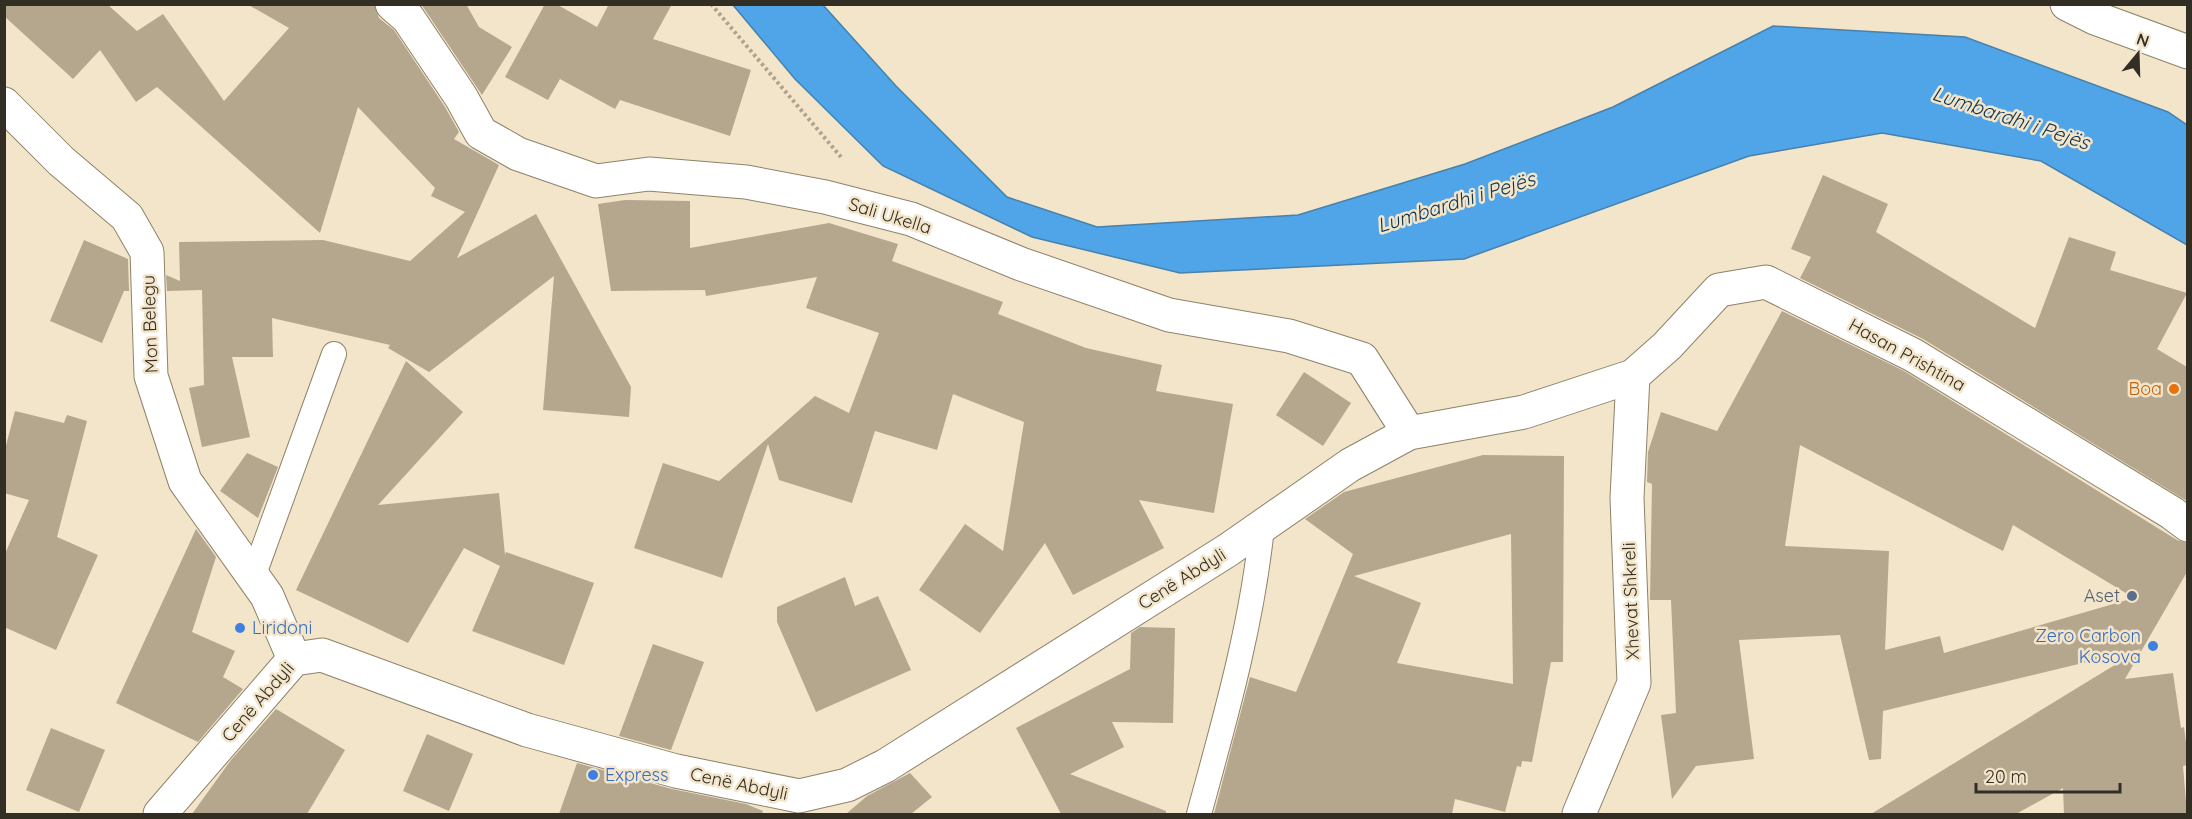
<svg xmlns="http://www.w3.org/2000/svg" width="2192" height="819" font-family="Quicksand,sans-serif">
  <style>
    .water { fill: #4fa5e7; stroke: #4781ac; stroke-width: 1.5 }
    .building { fill: #b5a68e; fill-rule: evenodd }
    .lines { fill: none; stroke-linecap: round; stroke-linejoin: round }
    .service-casing { stroke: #8e8269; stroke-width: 26 }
    .minor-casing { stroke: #8e8269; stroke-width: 35 }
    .tertiary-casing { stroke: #8e8269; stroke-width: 35 }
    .path { stroke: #ada38e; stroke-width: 4; stroke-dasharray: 3 3; stroke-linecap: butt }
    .service { stroke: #fff; stroke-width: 24 }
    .minor { stroke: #fff; stroke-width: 33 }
    .tertiary { stroke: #fff; stroke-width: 33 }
    .food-dot { fill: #e8710a; stroke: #f3e5ca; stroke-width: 2 }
    .service-dot { fill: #5c6f8a; stroke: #f3e5ca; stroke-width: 2 }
    .shop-dot { fill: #3f7fe0; stroke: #f3e5ca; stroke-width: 2 }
    .labels { text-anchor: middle; stroke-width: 5; stroke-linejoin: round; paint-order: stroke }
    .street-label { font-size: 18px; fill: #332e24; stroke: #f3e5ca }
    .food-label { font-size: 18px; fill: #c56008; stroke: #f3e5ca; text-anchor: end }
    .service-label { font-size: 18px; fill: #4e5e75; stroke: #f3e5ca; text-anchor: end }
    .shop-label { font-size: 18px; fill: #366cbe; stroke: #f3e5ca; text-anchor: start }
    .water-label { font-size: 20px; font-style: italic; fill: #0e324d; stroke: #f3e5ca }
  </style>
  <rect width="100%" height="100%" fill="#f3e5ca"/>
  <path class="water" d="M733,5H823L896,86L1007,197L1097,227L1298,215L1465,164L1613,107L1773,26L1965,37L2168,112L2187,125V245L2041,161L1882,133L1749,156L1464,259L1180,273L1032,237L883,166L795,79Z"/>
  <g class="building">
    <path d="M4,4H107L137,31L163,14L224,101L289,28L247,4H374L379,18L394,30L445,107L459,132L454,139L499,165L457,258L536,214L631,387L629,417L543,410L554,276L429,372L388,348L390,345L272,318L273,357H232L250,437L202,447L189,388L204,385L202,290L167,291L166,275L180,281L179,242L323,240L410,261L465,212L431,196L435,188L358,107L320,233L157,87L136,102L100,50L73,79L4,16Z"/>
    <path d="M421,4H466L479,27L512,47L482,95Z"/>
    <path d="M545,4H556L597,27L609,4H672L653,39L751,70L730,136L620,100L615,109L560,79L548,100L505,77Z"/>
    <path d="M1823,175L1888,204L1876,232L2035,328L2069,237L2116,252L2110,270L2187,293L2157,349L2187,367V501L1923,339L1800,278L1811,257L1791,249Z"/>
    <path d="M625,200L690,201V248L829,223L898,244L892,261L1003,302L998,314L1086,348L1162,365L1156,391L1233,404L1214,513L1139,500L1164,548L1073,595L1045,543L980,633L919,590L965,524L1003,551L1024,422L953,394L937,450L875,431L852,503L779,480L768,444L722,578L634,548L663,463L719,481L815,396L849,413L879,333L806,308L817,277L706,296L705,290L611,291L598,204Z"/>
    <path d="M84,240L128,259L129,291H124L102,343L50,321Z"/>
    <path d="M1782,311L1904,371L2177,540L2187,543V572L2125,679L2173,673L2181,728L2184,727L2187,751V765L2183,766L2187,814H2064L2063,788L2016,814H1871L2141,649L1883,711L1881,759L1869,760L1840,635L1739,640L1754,759L1696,766L1672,799L1661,715L1676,713L1671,600H1650L1652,484L1647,482L1648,452L1661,412L1717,431ZM1800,445L2003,551L2013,525L2134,598L1944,653L1940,636L1885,650L1889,551L1785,546Z"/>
    <path d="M406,361L463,412L378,505L499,493L505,555L506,552L594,583L564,665L472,631L500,566L464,548L408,643L296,590Z"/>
    <path d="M1304,372L1351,403L1323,446L1276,415Z"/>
    <path d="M15,411L64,423L67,415L87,421L57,537L98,555L56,650L4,627V556L29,500L4,493V453Z"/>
    <path d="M247,453L278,467L258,518L220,491Z"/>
    <path d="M1483,455L1564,456L1563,662H1551L1532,762L1522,761L1521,767L1517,766L1505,812L1455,799L1452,814H1214L1250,677L1296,692L1353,554L1305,519L1344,492ZM1511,534L1513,684L1397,663L1421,603L1354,576Z"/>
    <path d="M196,529L216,557L192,632L235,651L223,677L243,689L198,742L116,703Z"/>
    <path d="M845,577L855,606L878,596L911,670L816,712L777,622V607Z"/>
    <path d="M1140,627L1175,628L1173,723L1112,722L1124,747L1070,774L1166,811V814H1061L1016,728L1130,669L1131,633Z"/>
    <path d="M653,644L704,662L671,750L619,736Z"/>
    <path d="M276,709L345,750L307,814H192L231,760Z"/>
    <path d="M51,728L105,750L79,812L26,790Z"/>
    <path d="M427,734L473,754L449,811L403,791Z"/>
    <path d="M577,763L672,789L746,804L763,811L762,814H559Z"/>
    <path d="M910,773L932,797L911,814H846L867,796Z"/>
  </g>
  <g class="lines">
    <g class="service-casing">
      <g id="service">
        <path d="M253,577L334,354"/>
        <path d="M1199,814C1225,719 1252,625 1262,527"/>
      </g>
    </g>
    <g class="minor-casing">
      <g id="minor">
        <path d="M392,4L408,18L461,97L481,133L518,154L596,181L649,174L746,182L825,197L911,219L1021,264L1169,315L1289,336L1362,359L1409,433"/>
        <path d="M4,104L61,161L127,217L147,252L151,376L185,481L267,596L294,659"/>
        <path d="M160,814L294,659L322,655L527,730L676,771L799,796L847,785L885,766L1228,550L1350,465L1409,433L1524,412L1633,376L1667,346L1719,290L1766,282L1913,355L2172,513L2188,525"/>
        <path d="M1579,814L1634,683L1627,498L1633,376"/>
      </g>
    </g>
    <g class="tertiary-casing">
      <path id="tertiary" d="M2067,4L2095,18L2188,52"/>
    </g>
    <path class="path" d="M711,4L841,157"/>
    <use href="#service" class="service"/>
    <use href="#minor" class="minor"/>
    <use href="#tertiary" class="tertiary"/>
  </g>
  <circle class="food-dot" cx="2174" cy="389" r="6"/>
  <circle class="service-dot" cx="2132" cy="596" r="6"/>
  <g class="shop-dot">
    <circle cx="240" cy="628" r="6"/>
    <circle cx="2153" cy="646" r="6"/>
    <circle cx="593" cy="775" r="6"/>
  </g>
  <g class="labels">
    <g class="street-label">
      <text transform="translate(890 216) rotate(17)" y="6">Sali Ukella</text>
      <text transform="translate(150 324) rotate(-92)" y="6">Mon Belegu</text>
      <text transform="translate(1907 355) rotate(29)" y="6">Hasan Prishtina</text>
      <text transform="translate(1182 579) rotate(-32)" y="6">Cenë Abdyli</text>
      <text transform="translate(1631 601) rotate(-92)" y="6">Xhevat Shkreli</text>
      <text transform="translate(258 702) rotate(-49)" y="6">Cenë Abdyli</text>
      <text transform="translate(739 784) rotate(12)" y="6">Cenë Abdyli</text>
    </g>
    <g class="food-label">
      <text x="2162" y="395">Boa</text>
    </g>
    <g class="service-label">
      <text x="2120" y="602">Aset</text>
    </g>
    <g class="shop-label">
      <text x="252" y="634">Liridoni</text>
      <text x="2141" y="642" text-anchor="end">Zero Carbon<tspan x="2141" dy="21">Kosova</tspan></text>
      <text x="605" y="781">Express</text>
    </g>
    <g class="water-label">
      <text transform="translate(2011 118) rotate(18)" y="7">Lumbardhi i Pejës</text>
      <text transform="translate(1456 202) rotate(-17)" y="7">Lumbardhi i Pejës</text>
    </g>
  </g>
  <rect width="2192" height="819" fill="none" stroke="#332e24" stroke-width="12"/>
  <g transform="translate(2138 54) rotate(19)" stroke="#f3e5ca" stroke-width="4.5" paint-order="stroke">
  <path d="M0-4.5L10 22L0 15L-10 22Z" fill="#332e24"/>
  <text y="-9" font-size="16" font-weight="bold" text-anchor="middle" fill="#332e24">N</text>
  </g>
  <path d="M1976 783v9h144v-9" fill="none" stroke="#332e24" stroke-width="3"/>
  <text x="1985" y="783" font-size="18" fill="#332e24" stroke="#f3e5ca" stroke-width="4.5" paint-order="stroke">20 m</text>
</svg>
